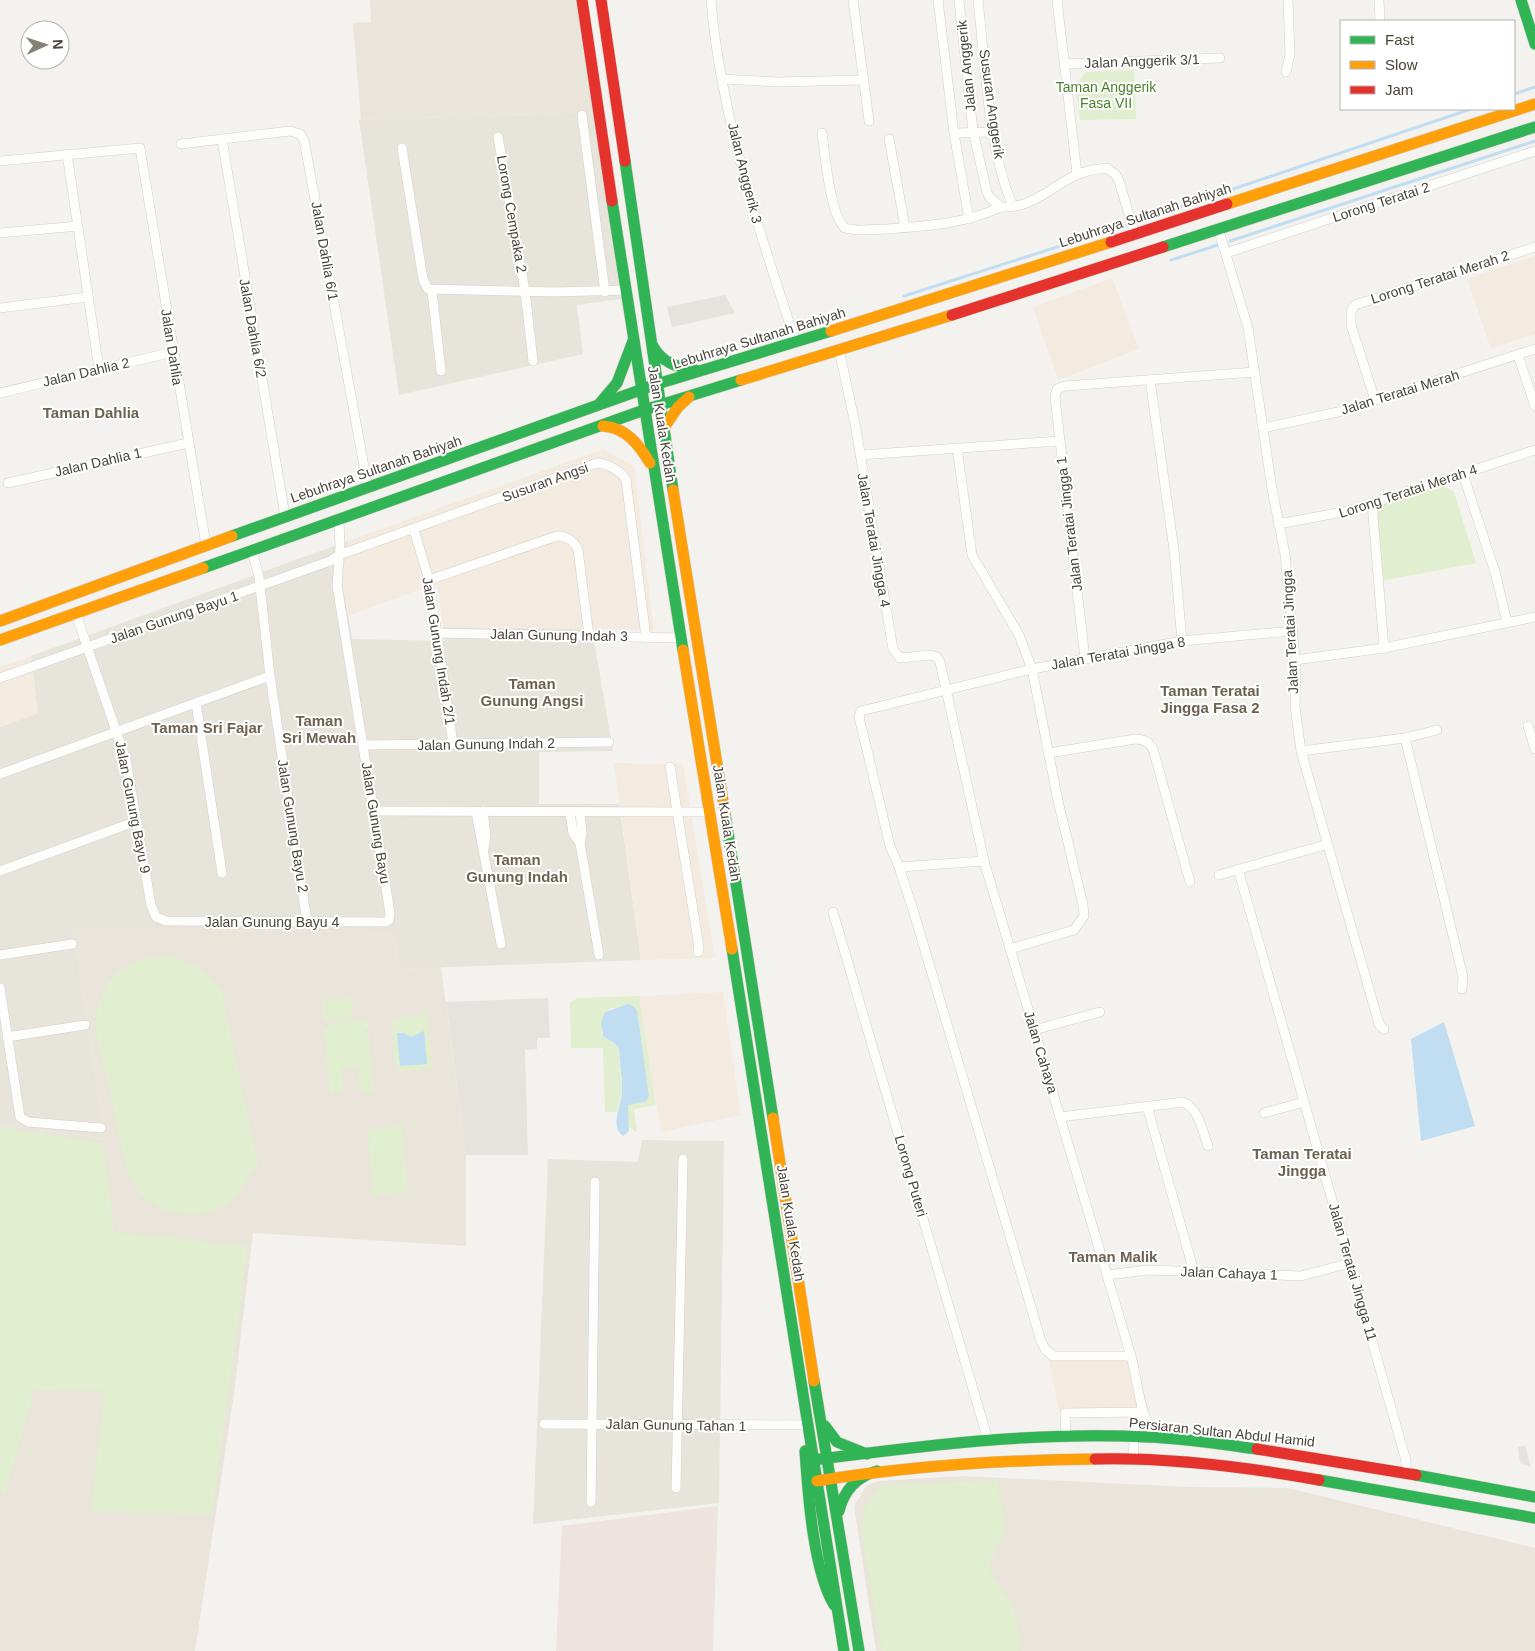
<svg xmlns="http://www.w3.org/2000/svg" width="1535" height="1651" font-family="Helvetica,sans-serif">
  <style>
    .residential { fill: #e7e4dc }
    .commercial { fill: #f3ebdf }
    .education { fill: #eae5da }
    .medical { fill: #eee3df }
    .green { fill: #e1eecf }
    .parking { fill: #e6e3df }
    .water { fill: #c0ddf1 }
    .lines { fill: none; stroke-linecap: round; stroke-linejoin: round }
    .stream { stroke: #c0ddf1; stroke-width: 3 }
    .street-casing { stroke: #d2d0cb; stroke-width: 10 }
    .fast-casing { stroke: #d3cfc5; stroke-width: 12 }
    .slow-casing { stroke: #d3cfc5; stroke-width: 12 }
    .jam-casing { stroke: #d3cfc5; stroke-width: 12 }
    .street { stroke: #fdfdfc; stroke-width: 9 }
    .fast { stroke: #30b455; stroke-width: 11 }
    .slow { stroke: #ff9f0a; stroke-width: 11 }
    .jam { stroke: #e5322d; stroke-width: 11 }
    .labels { text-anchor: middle; stroke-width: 4; stroke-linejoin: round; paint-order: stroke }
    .street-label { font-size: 14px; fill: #4b4439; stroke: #fff }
    .park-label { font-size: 14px; fill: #4a7f2a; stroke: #fff }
    .neighbourhood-label { font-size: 15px; font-weight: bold; fill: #6e6250; stroke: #fff }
  </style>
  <rect width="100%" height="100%" fill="#f4f2ee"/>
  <g class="residential">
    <path d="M597,112L621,299L577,305L583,354L399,395L359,120Z"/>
    <path d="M348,541L342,580L352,639L445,641L443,627L592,629L613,751L539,752V804H619L641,960L399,969L394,932L73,929L105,1138L0,1125V727L38,713L31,656Z"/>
    <path d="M642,1140L724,1141L719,1503L533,1524L548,1159L638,1162Z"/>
  </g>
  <g class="commercial">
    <path d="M1535,256V334L1491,349L1467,279Z"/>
    <path d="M1112,278L1139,349L1058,380L1033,307Z"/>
    <path d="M603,449L634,466L654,630L443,627L437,583L348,616L342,580L348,541Z"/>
    <path d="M31,656L38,713L0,727V667Z"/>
    <path d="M614,763L683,764L715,958L641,960Z"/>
    <path d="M723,992L741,1115L661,1132L639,996Z"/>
    <path d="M1136,1360L1150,1415L1060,1416L1049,1361Z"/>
  </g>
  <g class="education">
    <path d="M370,0H577L597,112L361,120L353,23L371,22Z"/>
    <path d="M73,929L394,932L399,969L441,967L466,1154V1246L253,1233L234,1394L195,1651H0V1125L105,1138Z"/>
    <path d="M963,1476L1189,1487L1288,1488L1535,1548V1651H876L854,1506L866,1486L878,1481Z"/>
  </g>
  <path class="medical" d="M718,1506L713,1651H556L562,1526Z"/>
  <g class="green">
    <path d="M1134,70L1136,119L1080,120L1075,84L1086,72Z"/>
    <path d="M1442,485L1454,492L1476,563L1381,581L1375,507Z"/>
    <path d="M169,956C192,962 206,970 221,989L259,1170L251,1172C248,1178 244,1186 239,1192C213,1223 168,1221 140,1194C135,1189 131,1180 128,1174L96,1031C95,982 122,958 169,956Z"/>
    <path d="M639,996L656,1105L634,1109L637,1132L630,1128L627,1107L630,1104L649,1096V1093L635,1008H611L605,1012L601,1033L619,1048L622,1094L617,1112H605L603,1048H571L570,1007V1003L577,998Z"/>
    <path d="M351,998L353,1017L323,1020L322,1001Z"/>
    <path d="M427,1015L432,1068L396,1071L392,1018Z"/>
    <path d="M368,1019L369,1028L364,1029V1033H369L374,1091L360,1092L358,1068L341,1069L344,1093L330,1095L324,1029L329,1028L328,1023Z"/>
    <path d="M402,1126L408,1192L373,1195L368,1129Z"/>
    <path d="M0,1127L103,1143L114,1232L248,1246L212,1514L91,1511L105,1391L34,1390L5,1495L0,1494Z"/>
    <path d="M997,1480L1006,1529L989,1565L993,1579L1012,1603L1020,1636L1019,1651H882L861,1528L865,1507L880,1486Z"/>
  </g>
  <g class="parking">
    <path d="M725,295L735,313L672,327L667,307Z"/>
    <path d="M548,998L550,1038H537V1049L525,1050L528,1155H466L446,1002Z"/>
    <path d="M1525,1445L1531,1467L1520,1463L1518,1447Z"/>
  </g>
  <g class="water">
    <path d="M628,1004L633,1006L637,1011L649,1096L646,1101L628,1105L629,1131L623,1136C609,1125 622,1106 622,1092C622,1077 620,1063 619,1048L614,1043L603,1036L601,1023L605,1012Z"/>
    <path d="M1444,1022L1475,1126L1421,1141L1411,1039Z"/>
    <path d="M424,1031L427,1064L400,1066L397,1033H404L411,1037Z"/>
  </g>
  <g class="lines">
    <g class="stream">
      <path d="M1514,94L1535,87"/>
      <path d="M1138,221L1471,109"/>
      <path d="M1230,241L1535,141"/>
      <path d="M1171,260L1218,245"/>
      <path d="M904,296L1126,225"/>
    </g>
    <g class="street-casing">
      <g id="street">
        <path d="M711,0C720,113 760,235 796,343"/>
        <path d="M853,0L869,121"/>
        <path d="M938,0L954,133L969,219"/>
        <path d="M959,0L973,131L987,192L990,198L1001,207C1031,209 1051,187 1076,175C1085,171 1097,169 1107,168L1116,175L1119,181L1135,235"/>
        <path d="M978,0C985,62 988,150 1013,206"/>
        <path d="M1057,0L1077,174"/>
        <path d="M1379,0L1380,21"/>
        <path d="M1064,64L1220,58"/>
        <path d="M1286,72L1290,54L1288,0"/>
        <path d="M722,79L777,82L863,80"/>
        <path d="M582,115L605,292"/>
        <path d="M822,133C825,154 830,216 845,228C858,232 873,229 887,229C927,226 964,224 1001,207"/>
        <path d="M954,133L994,132"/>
        <path d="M498,137L525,291L533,361"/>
        <path d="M222,139L285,516"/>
        <path d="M889,139L905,227"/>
        <path d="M181,144L290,131L300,134L304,140L368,488"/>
        <path d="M402,148L423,279L428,289L555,292L626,290"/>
        <path d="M67,154L99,369"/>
        <path d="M0,161L140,148L206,545"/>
        <path d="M1218,228L1248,328L1272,489L1285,554L1296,668L1295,707L1301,751L1379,1024L1384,1029"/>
        <path d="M0,233L78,226"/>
        <path d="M1226,253L1535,151"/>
        <path d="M432,291L441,371"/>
        <path d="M0,308L88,297"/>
        <path d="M839,349L856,429L893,649L900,658L930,655L937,657L940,662L984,861L1131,1356C1139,1385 1138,1415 1158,1438"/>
        <path d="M1518,355L1535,406"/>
        <path d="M1150,380L1174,550L1182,641"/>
        <path d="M0,393L173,352"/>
        <path d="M1375,400L1351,325V311L1355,305L1535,247"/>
        <path d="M1263,428L1338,412L1535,349"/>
        <path d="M957,448L972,555L1019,635L1032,669L1058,801L1083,905L1084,916L1074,930L1010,949"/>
        <path d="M860,455L1060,441"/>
        <path d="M1463,474L1495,572L1507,622"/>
        <path d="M8,483L188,443"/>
        <path d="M1372,503L1384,648"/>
        <path d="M1278,524L1348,511L1535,450"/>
        <path d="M414,530L429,580L453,744"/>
        <path d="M252,551L259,577L270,676L307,922"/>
        <path d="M429,580L557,536C566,535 575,542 578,550L589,636"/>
        <path d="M76,614L126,760L151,905L156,917L166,921L386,922L389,920L390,913L337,585L340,548L339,518"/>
        <path d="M437,633L680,638"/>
        <path d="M1085,659L1055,397L1057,389L1065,386L1255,372"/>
        <path d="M1295,660L1384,648L1535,617"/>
        <path d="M0,678L330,561L339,555L597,463C606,463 622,471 626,480L646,637"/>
        <path d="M196,703L222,873"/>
        <path d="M1528,726L1535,749"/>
        <path d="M1405,738L1463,977L1462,989"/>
        <path d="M363,745L609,742"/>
        <path d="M1301,751L1405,738L1437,730"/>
        <path d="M1049,753L1135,739C1144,739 1149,742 1153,749L1190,882"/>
        <path d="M670,767L699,947L698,952"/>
        <path d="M0,774L270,676"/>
        <path d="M374,811L710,812"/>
        <path d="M483,811L486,836L484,849"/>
        <path d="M476,812L501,944"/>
        <path d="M570,812L573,833L580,843"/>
        <path d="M580,812L582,833L580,843L599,955"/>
        <path d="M899,867L984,861"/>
        <path d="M1238,869L1405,1457L1408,1474"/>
        <path d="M0,871L137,821"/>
        <path d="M1219,875L1328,844"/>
        <path d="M833,912L988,1440"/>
        <path d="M0,955L72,944"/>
        <path d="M0,988L20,1117L28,1122L101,1128"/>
        <path d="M1034,1030L1100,1012"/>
        <path d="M7,1037L85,1025"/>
        <path d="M1147,1106L1194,1272"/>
        <path d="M1264,1113L1304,1102"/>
        <path d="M1060,1117L1183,1102C1199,1109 1202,1130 1208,1146"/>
        <path d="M1107,1275L1148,1270L1301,1276L1350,1263"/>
        <path d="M1131,1356H1053L1045,1349L1041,1341L914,913L899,867L890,846L859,717L861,711L1032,669L1182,641L1292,631"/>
        <path d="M544,1424L807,1425"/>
        <path d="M1066,1435L1065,1413L1142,1412"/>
        <path d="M1133,1458L1135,1428L1142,1412"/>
        <path d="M676,1488L683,1159"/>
        <path d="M591,1502L595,1182"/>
      </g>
    </g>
    <g class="fast-casing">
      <g id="fast">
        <path d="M1521,0L1535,44"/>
        <path d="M625,161L673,490"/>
        <path d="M612,201L683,650"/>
        <path d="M1163,247L1535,127"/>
        <path d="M653,346C662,363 677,367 695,370"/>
        <path d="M600,403L617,383L633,341"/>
        <path d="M232,536L657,384L831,331"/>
        <path d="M203,568L644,410L741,380"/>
        <path d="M725,814L773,1118"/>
        <path d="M732,949L844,1651"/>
        <path d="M814,1381L859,1651"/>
        <path d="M825,1426L837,1442L867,1454"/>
        <path d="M805,1451C808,1493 813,1570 834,1605"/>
        <path d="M813,1460C923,1446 1035,1431 1147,1437C1184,1438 1220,1444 1257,1449"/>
        <path d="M1416,1475L1535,1497"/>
        <path d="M1319,1480L1535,1518"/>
        <path d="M839,1511C844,1490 856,1477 877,1471"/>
      </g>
    </g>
    <g class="slow-casing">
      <g id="slow">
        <path d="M1227,204L1535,104"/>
        <path d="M831,331L1111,242"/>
        <path d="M741,380L952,315"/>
        <path d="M603,426C626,427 639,445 650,463"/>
        <path d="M663,429L678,407L689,397"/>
        <path d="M673,490L725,814"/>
        <path d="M0,621L232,536"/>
        <path d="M0,640L203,568"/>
        <path d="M683,650L732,949"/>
        <path d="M773,1118L814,1381"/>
        <path d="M817,1481C909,1466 1002,1460 1095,1459"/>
      </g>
    </g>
    <g class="jam-casing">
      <g id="jam">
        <path d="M582,0L612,201"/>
        <path d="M601,0L625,161"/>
        <path d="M1111,242L1227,204"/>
        <path d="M952,315L1163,247"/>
        <path d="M1257,1449L1416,1475"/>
        <path d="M1095,1459C1170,1457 1246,1467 1319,1480"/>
      </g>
    </g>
    <use href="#street" class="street"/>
    <use href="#fast" class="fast"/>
    <use href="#slow" class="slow"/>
    <use href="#jam" class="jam"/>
  </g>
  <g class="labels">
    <g class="street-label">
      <text transform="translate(1142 61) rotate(-2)" y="5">Jalan Anggerik 3/1</text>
      <text transform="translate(966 66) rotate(-96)" y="5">Jalan Anggerik</text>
      <text transform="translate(992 104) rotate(82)" y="5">Susuran Anggerik</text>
      <text transform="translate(745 173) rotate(76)" y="5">Jalan Anggerik 3</text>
      <text transform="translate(1381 202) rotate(-18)" y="5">Lorong Teratai 2</text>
      <text transform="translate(512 214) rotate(80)" y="5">Lorong Cempaka 2</text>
      <text transform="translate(1145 215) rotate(-18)" y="5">Lebuhraya Sultanah Bahiyah</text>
      <text transform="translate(325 251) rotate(80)" y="5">Jalan Dahlia 6/1</text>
      <text transform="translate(1440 277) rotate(-18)" y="5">Lorong Teratai Merah 2</text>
      <text transform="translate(253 328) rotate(80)" y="5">Jalan Dahlia 6/2</text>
      <text transform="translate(759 338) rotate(-17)" y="5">Lebuhraya Sultanah Bahiyah</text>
      <text transform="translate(172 347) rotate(81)" y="5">Jalan Dahlia</text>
      <text transform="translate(86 372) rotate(-13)" y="5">Jalan Dahlia 2</text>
      <text transform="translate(1400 392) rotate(-17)" y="5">Jalan Teratai Merah</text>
      <text transform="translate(662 424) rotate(81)" y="5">Jalan Kuala Kedah</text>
      <text transform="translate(98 462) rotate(-13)" y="5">Jalan Dahlia 1</text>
      <text transform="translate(376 469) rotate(-19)" y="5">Lebuhraya Sultanah Bahiyah</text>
      <text transform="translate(545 482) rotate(-20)" y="5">Susuran Angsi</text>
      <text transform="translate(1408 491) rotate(-18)" y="5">Lorong Teratai Merah 4</text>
      <text transform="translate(1069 524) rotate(-97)" y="5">Jalan Teratai Jingga 1</text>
      <text transform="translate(874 540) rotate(80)" y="5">Jalan Teratai Jingga 4</text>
      <text transform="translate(174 617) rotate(-19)" y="5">Jalan Gunung Bayu 1</text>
      <text transform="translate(1290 632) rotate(-93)" y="5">Jalan Teratai Jingga</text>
      <text transform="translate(559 635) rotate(1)" y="5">Jalan Gunung Indah 3</text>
      <text transform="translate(439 651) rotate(81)" y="5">Jalan Gunung Indah 2/1</text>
      <text transform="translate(1118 653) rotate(-10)" y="5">Jalan Teratai Jingga 8</text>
      <text transform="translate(486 744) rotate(-1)" y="5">Jalan Gunung Indah 2</text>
      <text transform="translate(133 807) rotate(79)" y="5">Jalan Gunung Bayu 9</text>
      <text transform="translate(376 823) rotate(81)" y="5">Jalan Gunung Bayu</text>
      <text transform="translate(727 823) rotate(81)" y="5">Jalan Kuala Kedah</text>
      <text transform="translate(293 826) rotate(81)" y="5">Jalan Gunung Bayu 2</text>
      <text x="272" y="927">Jalan Gunung Bayu 4</text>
      <text transform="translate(1041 1052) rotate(73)" y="5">Jalan Cahaya</text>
      <text transform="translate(911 1176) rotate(74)" y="5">Lorong Puteri</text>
      <text transform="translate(791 1223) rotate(81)" y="5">Jalan Kuala Kedah</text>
      <text transform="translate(1353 1272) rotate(74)" y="5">Jalan Teratai Jingga 11</text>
      <text transform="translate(1229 1273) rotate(2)" y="5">Jalan Cahaya 1</text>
      <text transform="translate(676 1425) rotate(1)" y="5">Jalan Gunung Tahan 1</text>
      <text transform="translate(1222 1432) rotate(6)" y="5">Persiaran Sultan Abdul Hamid</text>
    </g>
    <g class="park-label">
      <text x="1106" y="92">Taman Anggerik<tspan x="1106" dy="16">Fasa VII</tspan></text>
    </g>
    <g class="neighbourhood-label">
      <text x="91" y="418">Taman Dahlia</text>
      <text x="532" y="689">Taman<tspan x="532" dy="17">Gunung Angsi</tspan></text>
      <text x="1210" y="696">Taman Teratai<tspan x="1210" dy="17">Jingga Fasa 2</tspan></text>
      <text x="319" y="726">Taman<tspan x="319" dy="17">Sri Mewah</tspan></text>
      <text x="207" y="733">Taman Sri Fajar</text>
      <text x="517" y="865">Taman<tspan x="517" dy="17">Gunung Indah</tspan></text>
      <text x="1302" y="1159">Taman Teratai<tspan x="1302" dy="17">Jingga</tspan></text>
      <text x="1113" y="1262">Taman Malik</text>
    </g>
  </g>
  <rect x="1340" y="20" width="175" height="90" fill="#ffffff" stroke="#b7b4b0"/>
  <rect x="1350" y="36" width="25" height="8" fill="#30b455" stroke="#b7b4b0"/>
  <text x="1385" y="45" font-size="15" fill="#4b4439">Fast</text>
  <rect x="1350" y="61" width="25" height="8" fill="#ff9f0a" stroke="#b7b4b0"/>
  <text x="1385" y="70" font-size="15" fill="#4b4439">Slow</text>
  <rect x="1350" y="86" width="25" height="8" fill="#e5322d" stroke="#b7b4b0"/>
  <text x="1385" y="95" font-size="15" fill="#4b4439">Jam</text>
  <g transform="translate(45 45) rotate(87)"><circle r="24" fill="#ffffff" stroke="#b7b4b0"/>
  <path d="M0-4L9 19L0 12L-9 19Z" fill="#868178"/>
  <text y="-8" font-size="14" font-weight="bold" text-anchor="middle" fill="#4b4439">N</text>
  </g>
</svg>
